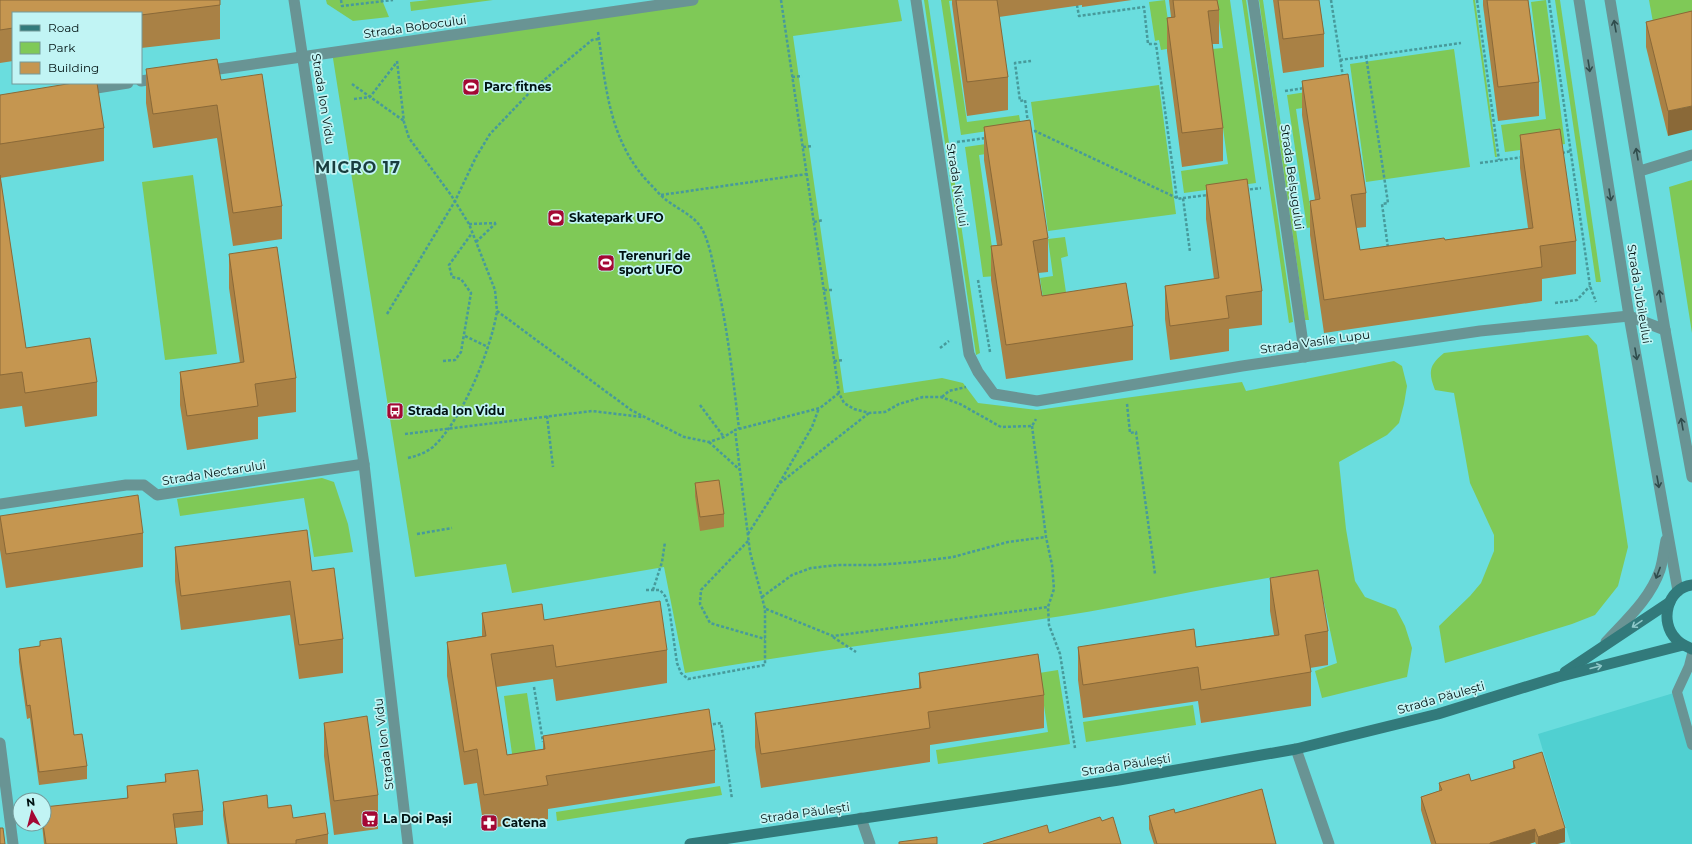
<svg xmlns="http://www.w3.org/2000/svg" width="1692" height="844" font-family="Montserrat,sans-serif">
  <style>
    .built { fill: #50d0d1 }
    .green { fill: #7fc957 }
    .lines { fill: none; stroke-linecap: round; stroke-linejoin: round }
    .path { stroke: #479a9b; stroke-width: 2.5; stroke-dasharray: 3 2; stroke-linecap: butt }
    .service { stroke: #699494; stroke-width: 10 }
    .minor { stroke: #699494; stroke-width: 11 }
    .tertiary { stroke: #699494; stroke-width: 11 }
    .secondary { stroke: #327a7b; stroke-width: 11 }
    .wall { fill: #a98145 }
    .shaded-wall { fill: #8a6938 }
    .building { fill: #c59650; stroke: #8a6938 }
    .oneway { stroke: #2f4c4c }
    .oneway2 { stroke: #8fc9ca }
    .labels { text-anchor: middle; stroke-width: 3.5; stroke-linejoin: round; paint-order: stroke }
    .street-label { font-size: 12px; fill: #001212; stroke: #c1f4f4 }
    .poi-label { font-size: 12px; font-weight: bold; fill: #001212; stroke: #c1f4f4; text-anchor: start }
    .district-label { font-size: 16px; font-weight: bold; letter-spacing: 1px; fill: #193d3e; stroke: #c1f4f4 }
  </style>
  <rect width="100%" height="100%" fill="#6addde"/>
  <path class="built" d="M1677,692L1692,745V844H1571L1538,734Z"/>
  <g class="green">
    <path d="M326,0H382L389,17L353,21L327,4Z"/>
    <path d="M429,0H493L411,11L410,2Z"/>
    <path d="M693,0H898L902,21L793,36L844,393L942,378L963,383L978,403L1037,410L1242,382L1246,391L1394,361L1402,366L1407,386L1404,404L1399,423L1387,435L1339,462L1346,529L1355,581L1365,597L1396,609L1405,626L1412,648L1407,677L1322,698L1315,671L1337,663L1322,593L1283,600L1280,576C1207,587 1135,605 1062,616C936,636 810,651 685,673L664,567L512,593L506,564L415,577L332,52Z"/>
    <path d="M924,0H928L980,353L976,355Z"/>
    <path d="M941,0H958L949,1L967,122L1019,115L1021,126L961,135Z"/>
    <path d="M1165,0L1172,48L1161,50L1159,40L1155,41L1149,2Z"/>
    <path d="M1216,0H1230L1256,183L1184,193L1181,171L1228,164L1212,49L1223,48Z"/>
    <path d="M1242,0H1246L1293,322L1289,323Z"/>
    <path d="M1259,0H1263L1309,320H1305Z"/>
    <path d="M1473,0H1475L1497,157H1495Z"/>
    <path d="M1546,0L1565,144L1505,152L1501,125L1546,119L1531,2Z"/>
    <path d="M1555,0H1560L1601,282H1596Z"/>
    <path d="M1649,0H1692V27L1656,39Z"/>
    <path d="M1454,49L1470,167L1366,182L1350,64Z"/>
    <path d="M1159,85L1176,214L1048,231L1031,102Z"/>
    <path d="M1345,86L1347,101L1296,109L1313,227L1307,228L1287,95Z"/>
    <path d="M1029,138L1030,148L979,155L996,276L983,277L965,147Z"/>
    <path d="M193,175L217,354L165,360L142,182Z"/>
    <path d="M1692,180V333L1669,187Z"/>
    <path d="M1065,237L1068,256L1061,258L1070,320L1047,323L1040,278L1053,276L1048,239Z"/>
    <path d="M1588,335L1597,345L1628,547L1618,586L1595,615L1572,624L1445,663L1439,626L1470,596L1481,583L1494,551V535L1470,483L1454,393L1435,390C1428,372 1429,365 1444,353Z"/>
    <path d="M322,478L334,482L348,524L353,552L314,557L304,498L180,516L177,499Z"/>
    <path d="M1058,670L1070,744L938,764L936,750L1048,732L1039,673Z"/>
    <path d="M527,693L539,772L515,775L504,696Z"/>
    <path d="M1193,705L1196,725L1086,742L1083,722Z"/>
    <path d="M720,786L722,795L557,821L556,812Z"/>
  </g>
  <g class="lines">
    <g class="path">
      <path d="M341,0L342,6L393,0"/>
      <path d="M781,0L839,393L844,403L854,409L869,413L885,412L899,404L923,397H941L960,404L1001,427L1032,426L1036,419"/>
      <path d="M1076,0L1079,16L1144,7L1148,44H1156L1177,199L1183,198L1190,252"/>
      <path d="M1331,0L1343,77"/>
      <path d="M1477,0L1499,160"/>
      <path d="M1549,0L1590,286L1596,302"/>
      <path d="M598,32C606,88 609,143 652,186C656,190 660,195 665,199C677,209 694,215 702,229C709,242 712,259 715,273C727,324 733,377 739,429"/>
      <path d="M1366,56L1388,203L1382,204L1388,248"/>
      <path d="M1340,60L1461,43"/>
      <path d="M397,61L404,122L409,138L451,195L469,224L495,290L497,311L631,410L684,437L709,442L724,437L735,430"/>
      <path d="M792,77L802,76"/>
      <path d="M352,84L404,121"/>
      <path d="M1285,91L1304,88"/>
      <path d="M354,99L370,97L397,62"/>
      <path d="M1028,123L1025,100L1020,101L1015,63L1031,61"/>
      <path d="M1029,132L1035,131L1177,198"/>
      <path d="M957,142L986,138"/>
      <path d="M803,147L813,146"/>
      <path d="M1562,153L1571,151"/>
      <path d="M1480,163L1523,157"/>
      <path d="M1245,190L1261,188"/>
      <path d="M661,195L807,174"/>
      <path d="M1183,198L1208,195"/>
      <path d="M814,222L823,220"/>
      <path d="M469,224L496,223"/>
      <path d="M476,242L496,223"/>
      <path d="M978,280L990,352"/>
      <path d="M824,290H834"/>
      <path d="M1555,303L1577,300L1590,286"/>
      <path d="M387,314L455,201L476,157L490,134L532,90L592,40L599,39"/>
      <path d="M465,336L488,347"/>
      <path d="M940,348L949,341"/>
      <path d="M443,361L455,360L461,352L471,293L461,279L452,277L449,265L472,233"/>
      <path d="M834,361L844,360"/>
      <path d="M942,397L949,391L966,387"/>
      <path d="M1127,404L1130,433L1136,432L1155,574"/>
      <path d="M700,405L724,437"/>
      <path d="M547,416L553,467"/>
      <path d="M1032,426L1046,537L1052,565L1054,589L1048,607L1049,625L1060,654L1075,748"/>
      <path d="M405,434L592,411L642,417"/>
      <path d="M709,442L740,470"/>
      <path d="M408,458C417,456 425,453 433,447C462,420 491,350 497,311"/>
      <path d="M780,483L869,413"/>
      <path d="M417,534L452,528"/>
      <path d="M748,534L769,501L812,427L819,408"/>
      <path d="M748,541L701,590L700,604L710,623L765,639"/>
      <path d="M646,590H660L665,596L669,607L677,663L681,673L688,679L765,665V609L750,552L735,430L820,408L839,393"/>
      <path d="M653,590L662,562L665,542"/>
      <path d="M762,597L792,575L811,568L838,565H876L914,562L953,557L1008,542L1046,537"/>
      <path d="M766,609L833,636L1048,607"/>
      <path d="M833,637L856,652"/>
      <path d="M534,687L543,742"/>
      <path d="M708,725L721,723L732,799"/>
    </g>
    <path class="service" d="M1692,654L1689,666L1677,692L1692,745"/>
    <g class="minor">
      <path d="M916,0L969,354L978,372L994,394L1037,401L1242,366L1480,331L1629,316L1665,330"/>
      <path d="M1253,0L1305,357"/>
      <path d="M205,71L693,0"/>
      <path d="M141,81L160,78"/>
      <path d="M84,90L128,83"/>
      <path d="M1640,171L1692,155"/>
      <path d="M0,504L126,485H144L157,495L364,464"/>
      <path d="M0,743L13,844"/>
      <path d="M1296,749L1329,844"/>
      <path d="M861,818L870,844"/>
    </g>
    <g class="tertiary">
      <path d="M294,0L364,464L408,844"/>
      <path d="M1579,0L1629,316L1678,591"/>
      <path d="M1610,0L1665,330L1692,477"/>
      <path d="M1606,642C1626,620 1650,599 1660,570C1663,561 1664,550 1666,540"/>
    </g>
    <g class="secondary">
      <path d="M1692,585C1667,588 1659,622 1676,639C1680,644 1686,646 1692,649"/>
      <path d="M1565,672L1670,602"/>
      <path d="M690,844L1119,780L1296,749L1438,714L1558,677L1683,645"/>
    </g>
  </g>
  <g class="wall">
    <path d="M0,0L220,5V39L141,48V13H13V61L0,63Z"/>
    <path d="M952,0H1132L1082,7V5L999,17L1008,77V110L967,116L952,4Z"/>
    <path d="M1169,0H1217L1219,10V44H1212L1223,128V161L1182,167L1167,51V18L1171,17Z"/>
    <path d="M1273,0H1319L1324,34V67L1283,73Z"/>
    <path d="M1483,0H1528L1539,82V116L1498,121L1483,5Z"/>
    <path d="M1692,11L1668,136L1646,47V22Z"/>
    <path d="M146,69L221,80L282,206V239L233,246L217,138L153,148L146,103Z"/>
    <path d="M1302,81L1366,193V227L1356,228L1360,250L1445,240L1528,228L1520,168V135L1576,241V274L1542,279V301L1324,333L1310,235V201L1315,200L1302,115Z"/>
    <path d="M0,95L104,128V161L0,178L26,348L97,382V416L25,427L22,406L0,409Z"/>
    <path d="M984,127L1048,238V272L1038,273L1042,296L1133,326V360L1006,379L991,280V246L997,245L984,160Z"/>
    <path d="M1206,185L1262,291V325L1229,329V351L1170,360L1165,319V286L1214,279L1206,219Z"/>
    <path d="M229,254L296,378V412L258,417V439L187,450L180,405V372L240,363L229,288Z"/>
    <path d="M695,483L724,514V527L700,531L695,496Z"/>
    <path d="M0,516L143,533V567L6,588L0,550Z"/>
    <path d="M175,547L312,571L343,639V673L299,679L290,615L181,630L175,581Z"/>
    <path d="M1270,578L1328,631V665L1310,668L1311,672V706L1201,723L1198,701L1083,718L1078,680V647H1196L1274,635L1270,611Z"/>
    <path d="M482,613L544,620L667,650V683L556,701L553,679L496,687L507,755L543,749V736L715,750V783L548,809V819L484,829L477,783L464,785L447,676V642L482,636Z"/>
    <path d="M40,641L74,735L87,766V779L39,785L30,718L27,719L19,662V649L40,646Z"/>
    <path d="M919,673L1044,695V728L930,745V762L761,788L755,747V713L919,688Z"/>
    <path d="M324,723L378,795V829L334,835L324,756Z"/>
    <path d="M1513,761L1565,842L1557,844H1536L1535,842L1529,844H1431L1421,810V797L1439,791V783L1471,781L1513,769Z"/>
    <path d="M165,774L203,811V825L175,828L177,844H44L42,824H44L127,798V786L165,782Z"/>
    <path d="M223,802L268,808L328,834V844H227L223,815Z"/>
    <path d="M1175,813L1276,844H1154L1149,829V816Z"/>
  </g>
  <g class="shaded-wall">
    <path d="M1692,106V130L1668,136V111Z"/>
    <path d="M1565,828V842L1557,844H1538V837Z"/>
    <path d="M1535,829V842L1529,844H1490V843Z"/>
  </g>
  <g class="building">
    <path d="M0,0H220V5L141,15V13H13V28L0,30Z"/>
    <path d="M956,0H997L1008,77L967,82Z"/>
    <path d="M1173,0H1217L1219,10L1208,11L1223,128L1182,133L1167,18L1175,17Z"/>
    <path d="M1278,0H1319L1324,34L1283,39Z"/>
    <path d="M1487,0H1528L1539,82L1498,87Z"/>
    <path d="M1692,11V106L1668,111L1646,22Z"/>
    <path d="M217,59L221,80L262,74L282,206L233,213L217,105L153,114L146,69Z"/>
    <path d="M1348,74L1366,193L1351,195L1360,250L1444,238L1445,240L1533,228L1520,135L1560,129L1576,241L1540,246L1542,267L1324,300L1310,201L1320,199L1302,81Z"/>
    <path d="M73,83H97L104,128L0,144V95Z"/>
    <path d="M1030,120L1048,238L1033,241L1042,296L1126,283L1133,326L1006,345L991,246L1002,245L984,127Z"/>
    <path d="M0,175L26,348L90,338L97,382L25,393L22,372L0,375Z"/>
    <path d="M1247,179L1262,291L1226,296L1229,318L1170,326L1165,286L1219,278L1206,185Z"/>
    <path d="M277,247L296,378L255,384L258,406L187,416L180,372L244,362L229,254Z"/>
    <path d="M719,480L724,514L700,517L695,483Z"/>
    <path d="M138,495L143,533L6,554L0,516Z"/>
    <path d="M307,530L312,571L334,568L343,639L299,645L290,581L181,596L175,547Z"/>
    <path d="M1318,570L1328,631L1305,635L1311,672L1201,690L1198,667L1083,685L1078,647L1194,629L1196,647L1279,635L1270,578Z"/>
    <path d="M660,601L667,650L556,667L553,645L491,654L507,755L545,749L543,736L709,709L715,750L546,776L548,785L484,795L477,749L464,752L447,642L486,636L482,613L542,604L544,620Z"/>
    <path d="M61,638L74,735L82,734L87,766L39,772L30,705L27,706L19,649L40,646V641Z"/>
    <path d="M1038,654L1044,695L928,712L930,728L761,754L755,713L921,688L919,673Z"/>
    <path d="M367,716L378,795L334,801L324,723Z"/>
    <path d="M1542,752L1565,828L1538,837L1535,829L1490,843V844H1436L1421,797L1442,790L1439,783L1469,774L1471,781L1515,768L1513,761Z"/>
    <path d="M198,770L203,811L173,814L177,844H46L43,824H44V807L128,798L127,786L166,782L165,774Z"/>
    <path d="M1262,789L1276,844H1157L1149,816L1174,809L1175,813Z"/>
    <path d="M267,795L268,808L291,805L293,818L325,813L328,834L296,840V844H229L223,802Z"/>
    <path d="M1100,817L1102,821L1113,817L1121,844H983L1047,825L1049,833Z"/>
    <path d="M0,828H3L5,844H0Z"/>
    <path d="M937,837V844H899V842Z"/>
  </g>
  <defs><path id="oneway-shaft" d="M-6 0H5M1.5-3L5.5 0L1.5 3" fill="none" stroke-width="1.6" stroke-linecap="round" stroke-linejoin="round"/></defs>
  <g class="oneway">
    <use href="#oneway-shaft" transform="translate(1615 26) rotate(-100)"/>
    <use href="#oneway-shaft" transform="translate(1589 66) rotate(81)"/>
    <use href="#oneway-shaft" transform="translate(1637 154) rotate(-100)"/>
    <use href="#oneway-shaft" transform="translate(1610 195) rotate(81)"/>
    <use href="#oneway-shaft" transform="translate(1660 296) rotate(-99)"/>
    <use href="#oneway-shaft" transform="translate(1636 354) rotate(80)"/>
    <use href="#oneway-shaft" transform="translate(1682 424) rotate(-100)"/>
    <use href="#oneway-shaft" transform="translate(1658 482) rotate(80)"/>
    <use href="#oneway-shaft" transform="translate(1658 573) rotate(111)"/>
  </g>
  <g class="oneway2">
    <use href="#oneway-shaft" transform="translate(1637 624) rotate(146)"/>
    <use href="#oneway-shaft" transform="translate(1596 667) rotate(-14)"/>
  </g>
  <defs>
    <g id="stadium-square" transform="scale(0.9)"><rect x="-9" y="-9" width="18" height="18" rx="4" fill="#a40834" stroke="#c1f4f4"/><path d="M0-5a6.5 5 0 1 0 0 10a6.5 5 0 1 0 0-10ZM-3.5-1.8h7v3.6h-7Z" fill="#fff"/></g>
    <g id="bus-square" transform="scale(0.9)"><rect x="-9" y="-9" width="18" height="18" rx="4" fill="#a40834" stroke="#c1f4f4"/><path d="M-5-6H5V4H4V6H2V4H-2V6H-4V4H-5ZM-3.5-4V0h7V-4ZM-3.5 1.2v1.5H-2V1.2ZM2 1.2v1.5H3.5V1.2Z" fill="#fff"/></g>
    <g id="supermarket-square" transform="scale(0.9)"><rect x="-9" y="-9" width="18" height="18" rx="4" fill="#a40834" stroke="#c1f4f4"/><path d="M-6-5.5h2.5l.6 2H6L4.5 2H-2.5L-4.4-4H-6ZM-1.5 3.2a1.3 1.3 0 1 0 .1 0ZM3 3.2a1.3 1.3 0 1 0 .1 0Z" fill="#fff"/></g>
    <g id="pharmacy-square" transform="scale(0.9)"><rect x="-9" y="-9" width="18" height="18" rx="4" fill="#a40834" stroke="#c1f4f4"/><path d="M-2-6h4v4h4v4h-4v4h-4v-4h-4v-4h4Z" fill="#fff"/></g>
  </defs>
  <g fill-rule="evenodd">
    <use href="#stadium-square" x="471" y="87"/>
    <use href="#stadium-square" x="556" y="218"/>
    <use href="#stadium-square" x="606" y="263"/>
    <use href="#bus-square" x="395" y="411"/>
    <use href="#supermarket-square" x="370" y="819"/>
    <use href="#pharmacy-square" x="489" y="823"/>
  </g>
  <g class="labels">
    <g class="street-label">
      <text transform="translate(415 27) rotate(-8)" y="4">Strada Bobocului</text>
      <text transform="translate(323 99) rotate(81)" y="4">Strada Ion Vidu</text>
      <text transform="translate(1292 177) rotate(82)" y="4">Strada Belșugului</text>
      <text transform="translate(957 185) rotate(81)" y="4">Strada Nicului</text>
      <text transform="translate(1639 294) rotate(81)" y="4">Strada Jubileului</text>
      <text transform="translate(1315 342) rotate(-8)" y="4">Strada Vasile Lupu</text>
      <text transform="translate(214 473) rotate(-9)" y="4">Strada Nectarului</text>
      <text transform="translate(1441 698) rotate(-16)" y="4">Strada Păulești</text>
      <text transform="translate(384 744) rotate(-97)" y="4">Strada Ion Vidu</text>
      <text transform="translate(1126 765) rotate(-9)" y="4">Strada Păulești</text>
      <text transform="translate(805 813) rotate(-8)" y="4">Strada Păulești</text>
    </g>
    <g class="poi-label">
      <text x="484" y="91">Parc fitnes</text>
      <text x="569" y="222">Skatepark UFO</text>
      <text x="619" y="260">Terenuri de<tspan x="619" dy="14">sport UFO</tspan></text>
      <text x="408" y="415">Strada Ion Vidu</text>
      <text x="383" y="823">La Doi Pași</text>
      <text x="502" y="827">Catena</text>
    </g>
    <g class="district-label">
      <text x="358" y="173">MICRO 17</text>
    </g>
  </g>
  <rect x="12" y="12" width="130" height="72" fill="#c1f4f4" stroke="#749a9a"/>
  <rect x="20" y="25" width="20" height="6" fill="#327a7b" stroke="#749a9a"/>
  <text x="48" y="32" font-size="12" fill="#001212">Road</text>
  <rect x="20" y="42" width="20" height="12" fill="#7fc957" stroke="#749a9a"/>
  <text x="48" y="52" font-size="12" fill="#001212">Park</text>
  <rect x="20" y="62" width="20" height="12" fill="#c59650" stroke="#749a9a"/>
  <text x="48" y="72" font-size="12" fill="#001212">Building</text>
  <g transform="translate(32 812) rotate(353)"><circle r="19" fill="#c1f4f4" stroke="#749a9a"/>
  <path d="M0-3L7 15L0 10L-7 15Z" fill="#a40834"/>
  <text y="-6" font-size="11" font-weight="bold" text-anchor="middle" fill="#001212">N</text>
  </g>
</svg>
